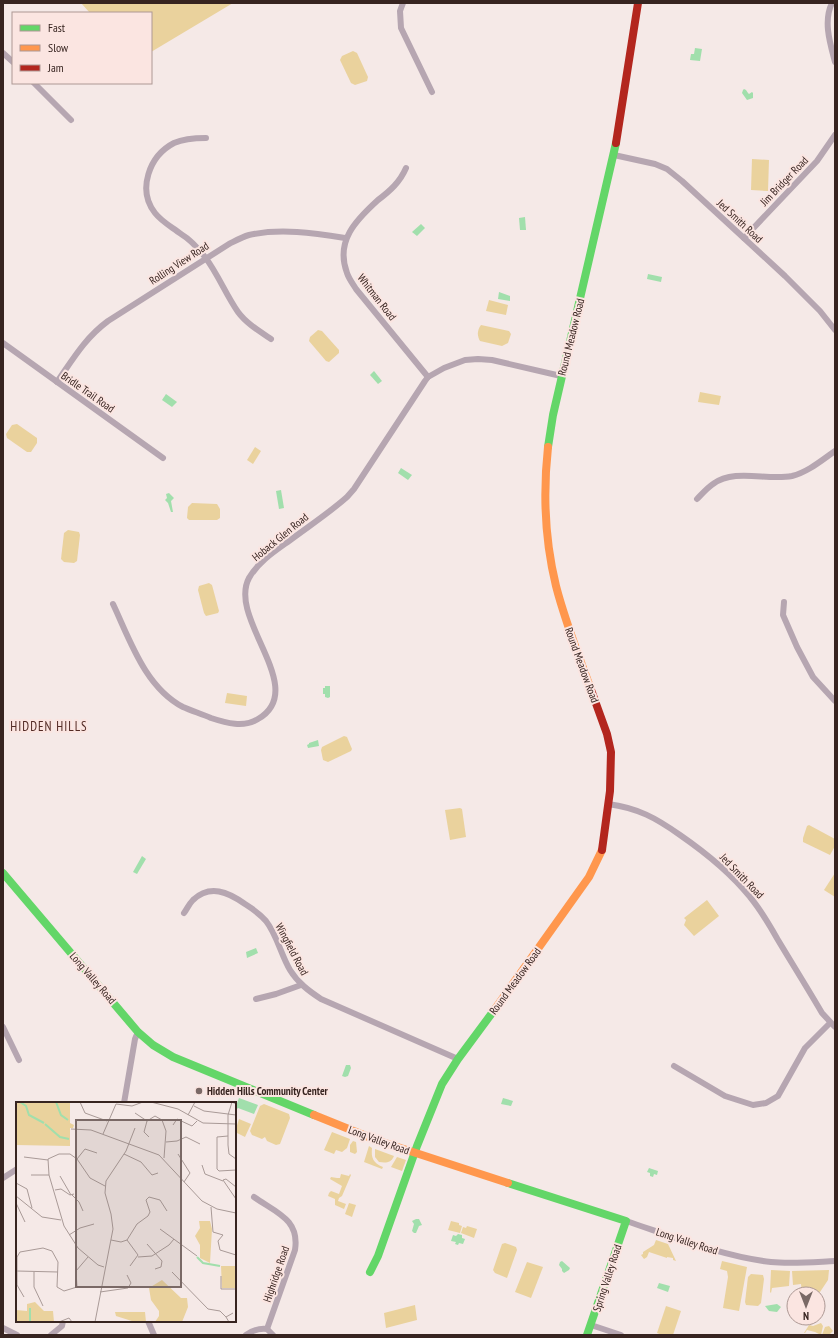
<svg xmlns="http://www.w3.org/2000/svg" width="838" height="1338" font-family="'PT Sans Narrow',sans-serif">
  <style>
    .green { fill: #ead29d }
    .water { fill: #a1dfac }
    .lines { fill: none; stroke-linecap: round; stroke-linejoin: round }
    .street { stroke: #b6a6b1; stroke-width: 6 }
    .fast { stroke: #63d668; stroke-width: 8 }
    .slow { stroke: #ff974d; stroke-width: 8 }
    .jam { stroke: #b3261e; stroke-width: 8 }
    .poi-dot { fill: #7a6966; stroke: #fbe5e1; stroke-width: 1.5 }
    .labels { text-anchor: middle; stroke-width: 4; stroke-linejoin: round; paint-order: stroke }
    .street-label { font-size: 11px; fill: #372420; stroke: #fbe5e1 }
    .poi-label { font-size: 11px; font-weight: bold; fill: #372420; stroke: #fbe5e1; text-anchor: start }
    .quarter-label { font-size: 13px; letter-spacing: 1px; fill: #522a24; stroke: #fbe5e1 }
    .inset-river { fill: none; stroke: #a1dfac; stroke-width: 2 }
    .inset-road { fill: none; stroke: #a99a97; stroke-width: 1 }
    .view { fill: #7a6966; fill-opacity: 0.15; stroke: #7a6966; stroke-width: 2 }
    .inset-edge { fill: none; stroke: #372420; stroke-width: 2 }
  </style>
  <rect width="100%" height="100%" fill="#f5e9e7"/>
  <g class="green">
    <path d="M81,3H233L151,52V13H90Z"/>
    <path d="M353,51L357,53L368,77L367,81L355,85L351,83L340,60L342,56Z"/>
    <path d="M752,159L769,160L768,191L751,190Z"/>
    <path d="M489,300L508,305L506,315L486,311Z"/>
    <path d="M481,325L509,331L511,334L508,343L502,346L480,341C477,336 477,330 481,325Z"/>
    <path d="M318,330L322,331L339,350V353L329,362L326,361L309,341L310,337Z"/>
    <path d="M700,392L721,396L719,405L698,402Z"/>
    <path d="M17,424L37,438V443L31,452H27L7,438L6,434L12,425Z"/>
    <path d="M255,447L261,451L253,464L247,460Z"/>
    <path d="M192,503L217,504L220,509V518L217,520H189L187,518L188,507Z"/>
    <path d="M68,530L79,532L80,535L77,561L74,563L64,562L61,559L64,533Z"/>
    <path d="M209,583L212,585L219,611L218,613L206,616L204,613L198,590L199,586Z"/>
    <path d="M227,693L247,696L246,706L225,703Z"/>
    <path d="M344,736L347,737L352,749L351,751L328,762L323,760L321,750L322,747Z"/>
    <path d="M460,808L462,809L466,837L450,840L445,810Z"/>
    <path d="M809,825L835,839V846L830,855L803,842V838L807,826Z"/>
    <path d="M835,873V897L824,890Z"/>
    <path d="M707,900L719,916L694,936L684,925L686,920L684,918Z"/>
    <path d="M264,1104L289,1114L290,1118L280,1144L276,1145L267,1141L265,1137L262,1139L252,1135L250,1131L260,1106Z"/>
    <path d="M239,1119L251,1124L245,1137L235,1132Z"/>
    <path d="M332,1132L350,1139L347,1148L342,1152L336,1150L334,1154L324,1150Z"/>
    <path d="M353,1141L356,1142L357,1152L355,1154L350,1152V1145Z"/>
    <path d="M369,1146L372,1148C371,1158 373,1163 383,1167L382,1169L364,1162Z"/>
    <path d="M375,1149L394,1156C391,1163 386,1163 379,1162L375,1157Z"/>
    <path d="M397,1157L406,1160L402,1171L391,1167Z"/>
    <path d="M341,1174L349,1176L350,1174L351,1175L342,1196L339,1198L338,1201L346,1204L344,1209L335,1205V1199L328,1196L329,1193L331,1191L339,1194L342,1186L330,1179L331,1177L337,1178H340Z"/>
    <path d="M349,1203L356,1205L352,1217L345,1214Z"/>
    <path d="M451,1221L459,1223V1225L462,1226L460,1233L448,1230Z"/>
    <path d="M467,1226L477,1229L474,1238L461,1233L463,1227L466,1228Z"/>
    <path d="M656,1240L668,1244L676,1261L673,1260V1258L667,1257V1258L649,1252L647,1257L644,1259L641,1255L643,1254V1252L654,1245Z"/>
    <path d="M505,1243L516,1247L517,1250L507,1278L495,1273L493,1270L502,1244Z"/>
    <path d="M722,1261L747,1267L739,1311L723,1308L728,1277L727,1271L720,1269Z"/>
    <path d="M527,1262L543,1267L531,1298L515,1292Z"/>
    <path d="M771,1270L790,1271L789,1286L772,1288L771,1293L770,1292Z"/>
    <path d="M829,1270L828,1280L818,1295L802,1294L801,1284L793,1285L792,1271Z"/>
    <path d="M751,1274L763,1275L764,1279L761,1303L758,1306L746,1305L745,1302L748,1277Z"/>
    <path d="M415,1305L417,1320L386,1328L384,1313Z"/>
    <path d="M666,1306L681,1311L673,1335H662L657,1333Z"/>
    <path d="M821,1323L823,1326L821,1335L815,1332L807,1330L805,1333H804L809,1325L813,1326Z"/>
    <path d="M829,1326L833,1331L829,1335H822L825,1327Z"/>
  </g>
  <g class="water">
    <path d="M695,48L702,49L700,61L690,60L691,54H694Z"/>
    <path d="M744,89L746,90L748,93L749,94L752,92L753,93V98L747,100L742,93L743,90Z"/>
    <path d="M525,217L526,230H520L519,218Z"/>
    <path d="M421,224L425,228L417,236L412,232Z"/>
    <path d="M648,274L662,277L661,282L647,279Z"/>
    <path d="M499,292L510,296V301L498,299Z"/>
    <path d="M374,371L382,381L378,384L370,375Z"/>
    <path d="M166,394L177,402L172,407L162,400Z"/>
    <path d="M401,468L412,475L408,480L398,473Z"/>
    <path d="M281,490L284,508L279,509L276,491Z"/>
    <path d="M169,493L174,498L171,501L173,512H171L168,503L165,500L167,498L166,494Z"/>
    <path d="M325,686H330V697L328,698L325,697V694H323V688H325Z"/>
    <path d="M318,740L319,746L308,748L307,745L309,744V743Z"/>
    <path d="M142,856L146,859L137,874L133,872Z"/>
    <path d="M256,948L258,953L247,958L246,952Z"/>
    <path d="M346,1065H350L351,1068L348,1076L345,1077L342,1076Z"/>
    <path d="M239,1098L258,1105L254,1114L238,1108L237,1109L235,1108Z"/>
    <path d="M503,1098L513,1101L511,1106L501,1104Z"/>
    <path d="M649,1168L658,1171L657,1175L654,1174L653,1177L650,1176V1173L647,1172Z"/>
    <path d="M416,1219H419L422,1225L419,1226L416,1233H414L412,1231L414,1224L412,1221Z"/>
    <path d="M458,1234L462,1235V1238L465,1239L463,1244L459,1243L458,1245L455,1244L456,1242L451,1241L453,1235L456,1236Z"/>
    <path d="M562,1261L570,1268L569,1270L564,1273L562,1271V1269L559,1265L560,1262Z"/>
    <path d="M659,1283L670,1286L668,1292L657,1288Z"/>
    <path d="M777,1304L781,1307L777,1312L769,1311L765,1306Z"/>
  </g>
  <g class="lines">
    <g class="street">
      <path d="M403,3L400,11L401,28L432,92"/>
      <path d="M832,3C823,21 830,43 835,62"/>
      <path d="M3,53L13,62"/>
      <path d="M34,83L71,120"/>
      <path d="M206,138C196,138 183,139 174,143C149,156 137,190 155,213C162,222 172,227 181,234C191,240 198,248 205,257C218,274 226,295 238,312C246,323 259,331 271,339"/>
      <path d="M614,155L655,164L667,169L682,181L785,276L820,311L835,330"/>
      <path d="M406,168C400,182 390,191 378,200C356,220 335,241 347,273C349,279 353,284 356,289L428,377"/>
      <path d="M744,238L817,161L835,135"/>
      <path d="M3,343L163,458"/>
      <path d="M57,382C73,359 85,338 108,321L229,244C235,241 242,237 249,235C280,228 314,233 345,238"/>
      <path d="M697,499C702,494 707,488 713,484C735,468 767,481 792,476C808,472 822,460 835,451"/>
      <path d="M784,602L783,615L797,647L813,677L835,701"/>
      <path d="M113,604C130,640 145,687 183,707C192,711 202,714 211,718C226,723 244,728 258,719C310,689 227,619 249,578C258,562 275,551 289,541C309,526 329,513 347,497L354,489L425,381L428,377L444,368L465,360L478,359L492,360L561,376"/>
      <path d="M608,804C638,808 656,818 680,835C706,853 730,872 750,897C761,910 770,926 778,940C793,965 808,989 822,1013L835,1027"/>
      <path d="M184,913C187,909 189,904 193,900C210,884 228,892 245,904C253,909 260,914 266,921C277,935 281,955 290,970C298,983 309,991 321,999L458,1059"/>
      <path d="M256,999L276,994L301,985"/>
      <path d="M3,1027L19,1060"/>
      <path d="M674,1066L725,1096L753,1105L766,1103L778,1096L805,1048L830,1023"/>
      <path d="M124,1103L135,1039L138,1032"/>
      <path d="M3,1178L17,1169"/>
      <path d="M254,1197C275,1212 300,1219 295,1250L267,1329"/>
      <path d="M626,1221C671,1236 724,1257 771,1262C792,1264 814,1262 835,1261"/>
      <path d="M148,1321L154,1335"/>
      <path d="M591,1325L621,1335"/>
      <path d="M3,1328L17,1335"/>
      <path d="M51,1335L62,1326L63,1321"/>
      <path d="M246,1335C253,1330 259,1328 267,1329L273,1335"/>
    </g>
    <g class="fast">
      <path d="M548,447L553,415L616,143"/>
      <path d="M3,873L138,1032L153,1045L173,1057L314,1115"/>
      <path d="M508,1183L626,1221L587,1335"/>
      <path d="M370,1272L378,1256L417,1146L442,1084L458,1059L495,1009"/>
    </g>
    <g class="slow">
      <path d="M548,447C543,493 545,541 556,586C565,621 578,654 590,687"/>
      <path d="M495,1009L589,877L602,850"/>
      <path d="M314,1115L376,1140L508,1183"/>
    </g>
    <g class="jam">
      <path d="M616,143L638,3"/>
      <path d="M590,687L607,734L611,752L610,791L602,850"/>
    </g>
  </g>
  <circle class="poi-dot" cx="199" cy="1091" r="4"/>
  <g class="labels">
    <g class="street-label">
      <text transform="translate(784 181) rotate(-46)" y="4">Jim Bridger Road</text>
      <text transform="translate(740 221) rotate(43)" y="4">Jed Smith Road</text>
      <text transform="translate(179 263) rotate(-33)" y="4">Rolling View Road</text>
      <text transform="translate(377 297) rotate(52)" y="4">Whitman Road</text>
      <text transform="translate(571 337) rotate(-76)" y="4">Round Meadow Road</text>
      <text transform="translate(88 392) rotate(35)" y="4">Bridle Trail Road</text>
      <text transform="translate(280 537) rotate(-39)" y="4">Hoback Glen Road</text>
      <text transform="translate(582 665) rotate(70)" y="4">Round Meadow Road</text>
      <text transform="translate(742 876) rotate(46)" y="4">Jed Smith Road</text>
      <text transform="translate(292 949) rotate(62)" y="4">Wingfield Road</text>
      <text transform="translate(93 978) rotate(49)" y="4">Long Valley Road</text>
      <text transform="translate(515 981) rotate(-54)" y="4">Round Meadow Road</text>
      <text transform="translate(379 1140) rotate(20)" y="4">Long Valley Road</text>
      <text transform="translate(687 1241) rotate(18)" y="4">Long Valley Road</text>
      <text transform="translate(276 1274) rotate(-71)" y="4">Highridge Road</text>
      <text transform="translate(607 1278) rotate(-72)" y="4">Spring Valley Road</text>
    </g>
    <g class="poi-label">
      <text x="207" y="1095">Hidden Hills Community Center</text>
    </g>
    <g class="quarter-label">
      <text x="49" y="731">HIDDEN HILLS</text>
    </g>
  </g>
  <g transform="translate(16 1102)">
    <rect width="220" height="220" fill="#f5e9e7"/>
    <path d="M0,0H54V21L58,23L57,26H54V44L0,43ZM183,119H194L196,127L194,161L184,156V143L179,134L184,126ZM205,164H220V186H206ZM146,178L165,196H171L172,205L166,220H139L143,214V209L135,198L133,186ZM19,200L28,209H37L38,220H0V208L11,209V202ZM99,210H129L130,220H119L100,214Z" fill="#ead29d"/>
    <path class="inset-river" d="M4,0L10,4L13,13L28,21M40,0L45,13L52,18M29,22L44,35L53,37M181,155L187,161L204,164M14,206V220"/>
    <path class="inset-road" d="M64,0L69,11L91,19M135,0L162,7L187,21L220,22M220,2L216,0L212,13V43L213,52L220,57M178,4L188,9L220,13M119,11L131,19L139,14L146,18L150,29L148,56M172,13L179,0M131,19L128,30L133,35M157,23L161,17L176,24L181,19M55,27L75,28L143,53L186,99L201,107L220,111M87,32L100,2L116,4L127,0M212,34L201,35V67L203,69L220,68M150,40L161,39L170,35L184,42M108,52L125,60L136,73L142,71M162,52L174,71L168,80M8,55L32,58M61,57L69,47L81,51M186,63L189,72L207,79M15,73H33M44,74L55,93M0,81L11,87L16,106M220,85L210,77L207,78L220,97M39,88L45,87L54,93L58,92M56,93L63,100L67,109M0,94L26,115L45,118M0,101L9,120M195,105L197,130L207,133M144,127L181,154M53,133L64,126L78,122M207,133L202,139L204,148L220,153M95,138L105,140L111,138L121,122L132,114L134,110L130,98L133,95L144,98L151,109M111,138L122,153L114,164M131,142L146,159L145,165L139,167M122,155L136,154L153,143L158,137M88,165L82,163L62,146L48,124L33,73L32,57L43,52H54L61,57L74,76L89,84M1,169L42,170M18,170V185L27,204M156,170L192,207L204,209L210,215M205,174V187H220M84,190L112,186L115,181L111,173M8,195L1,183V155L4,150L27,146L36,149L42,160L41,185L48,189L61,185L60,169L72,155M43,220L53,216L56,220M79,220L97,127L95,112L89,91L90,79L110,49L119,26M213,220L210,215L217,211"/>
    <path class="view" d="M60,18H165V185H60Z"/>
    <rect width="220" height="220" class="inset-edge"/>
  </g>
  <rect width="838" height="1338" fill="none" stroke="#372420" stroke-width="8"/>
  <rect x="12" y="12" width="140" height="72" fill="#fbe5e1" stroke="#ad9894"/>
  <rect x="20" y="25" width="20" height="6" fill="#63d668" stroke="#ad9894"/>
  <text x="48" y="32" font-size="12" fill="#372420">Fast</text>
  <rect x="20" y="45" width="20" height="6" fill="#ff974d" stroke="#ad9894"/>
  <text x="48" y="52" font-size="12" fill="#372420">Slow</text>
  <rect x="20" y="65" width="20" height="6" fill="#b3261e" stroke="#ad9894"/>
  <text x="48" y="72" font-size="12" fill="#372420">Jam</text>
  <g transform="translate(806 1306) rotate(180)"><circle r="19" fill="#fbe5e1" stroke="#ad9894"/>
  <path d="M0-3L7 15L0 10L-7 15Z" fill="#7a6966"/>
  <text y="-6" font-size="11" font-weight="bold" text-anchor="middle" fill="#372420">N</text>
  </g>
</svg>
